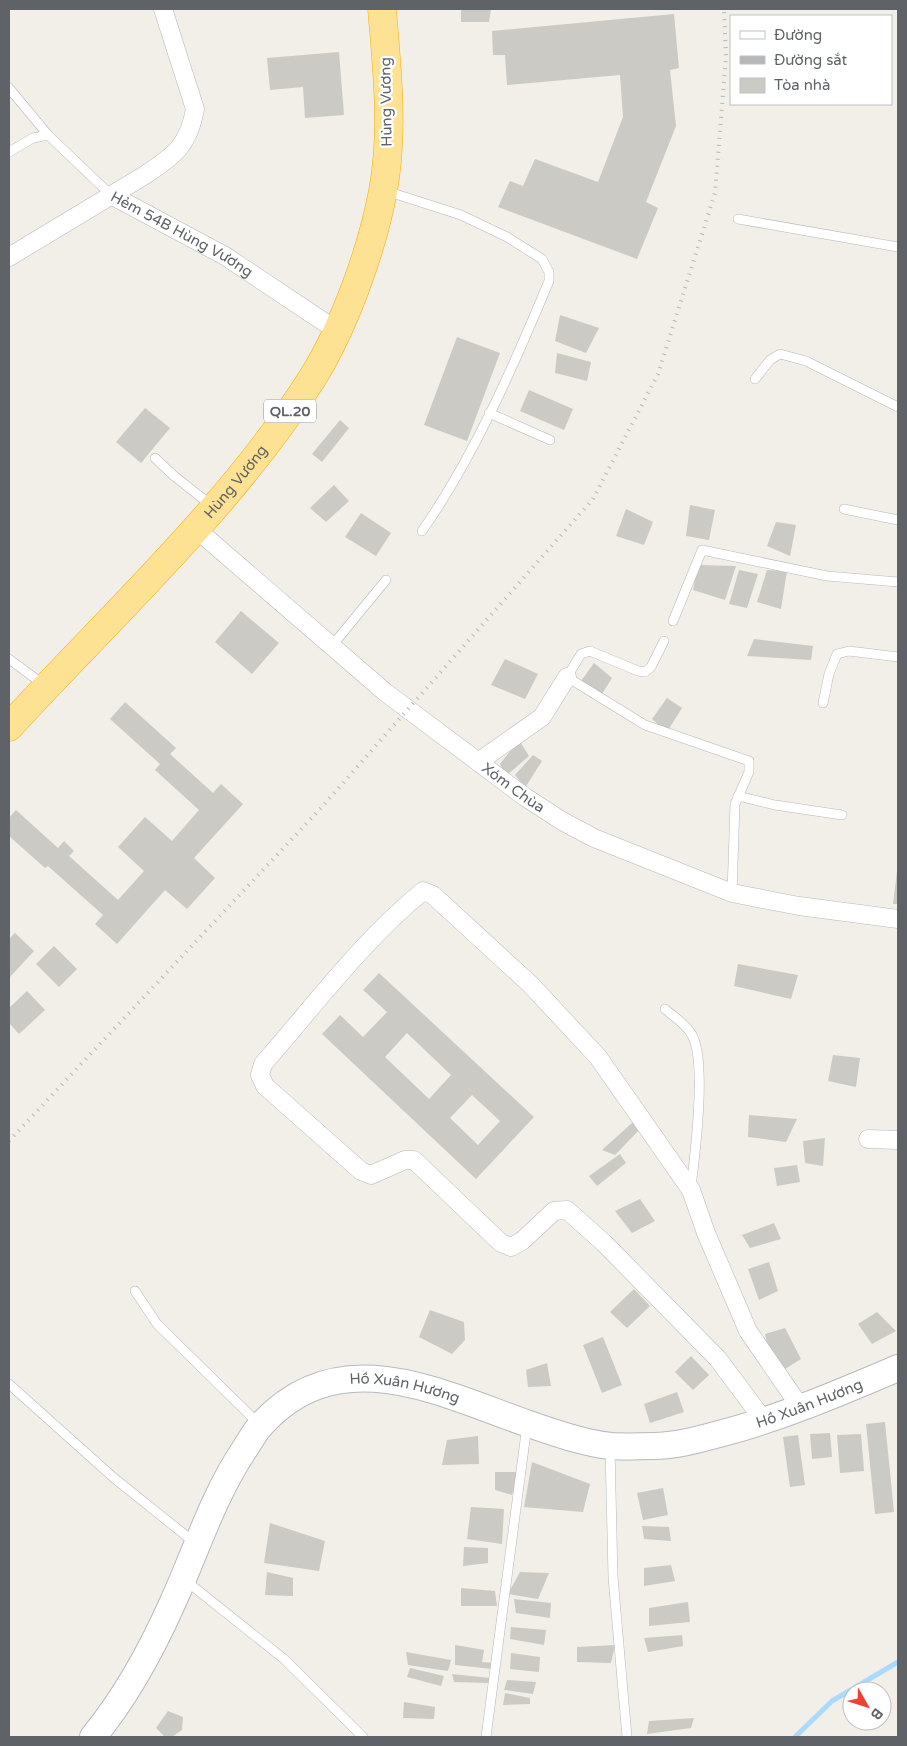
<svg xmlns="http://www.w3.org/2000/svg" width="907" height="1746" font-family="'Varela Round',sans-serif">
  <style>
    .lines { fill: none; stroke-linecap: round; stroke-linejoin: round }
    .stream { stroke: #aadaff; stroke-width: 5 }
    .building { fill: #cccac5; fill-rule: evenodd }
    .lane-casing { stroke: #b5b8bc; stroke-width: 10 }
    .street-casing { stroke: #b5b8bc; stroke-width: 19 }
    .secondary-casing { stroke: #b6babf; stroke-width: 28 }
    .highway-casing { stroke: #f9ab00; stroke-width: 29 }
    .lane { stroke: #fff; stroke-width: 9 }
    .street { stroke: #fff; stroke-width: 18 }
    .secondary { stroke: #fff; stroke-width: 26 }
    .highway { stroke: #fde293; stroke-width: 28 }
    .rail { stroke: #b6b7b8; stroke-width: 4; stroke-dasharray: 1 6; stroke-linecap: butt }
    .labels { text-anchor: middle; stroke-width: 4.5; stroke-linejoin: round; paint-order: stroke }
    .shield { fill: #fff; stroke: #8f9295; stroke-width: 1 }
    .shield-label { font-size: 14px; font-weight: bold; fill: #5f6368 }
    .street-label { font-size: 15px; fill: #5f6368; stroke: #fff }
  </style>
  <rect width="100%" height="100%" fill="#f1efe8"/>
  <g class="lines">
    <path class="stream" d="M795,1737L832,1701L898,1662"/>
  </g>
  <g class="building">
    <path d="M461,9H491L489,22H461Z"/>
    <path d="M674,14L679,68L670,70L676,126L646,202L658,208L637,259L498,207L510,181L523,186L535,159L598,182L623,117L620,75L507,85L505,55H493L492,31Z"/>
    <path d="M339,52L344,115L305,118L303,87L270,90L267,58Z"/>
    <path d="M560,315L599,328L586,353L555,341Z"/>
    <path d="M457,337L500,353L467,441L424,425Z"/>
    <path d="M557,353L591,362L587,381L555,373Z"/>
    <path d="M529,390L573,409L564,430L520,411Z"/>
    <path d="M145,408L170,428L141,463L116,442Z"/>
    <path d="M340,420L349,428L322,462L312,454Z"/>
    <path d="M334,485L349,501L326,522L310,508Z"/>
    <path d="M690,505L715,510L709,540L686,536Z"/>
    <path d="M626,509L653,522L644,545L616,536Z"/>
    <path d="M361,513L391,533L376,556L345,537Z"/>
    <path d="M776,522L796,525L790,556L767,546Z"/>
    <path d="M698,565L736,566L725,600L693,590Z"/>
    <path d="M739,570L758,574L747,608L729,604Z"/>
    <path d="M767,570L787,571L781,609L757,602Z"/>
    <path d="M241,611L279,643L252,674L215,642Z"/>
    <path d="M754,639L813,646L811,660L747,656Z"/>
    <path d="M505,659L538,674L525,699L491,685Z"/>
    <path d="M594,663L612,678L602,694L581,681Z"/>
    <path d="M667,698L682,708L667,732L652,719Z"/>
    <path d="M125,702L176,748L170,754L213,793L221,784L243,804L194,858L215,878L187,909L165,890L117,944L95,924L103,915L48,866L45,868L9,836V818L16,810L58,848L64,841L74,851L69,856L118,900L144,871L118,847L145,817L172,841L199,810L155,770L160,764L110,719Z"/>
    <path d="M519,740L529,756L506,776L500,764Z"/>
    <path d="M533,755L542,761L525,788L515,775Z"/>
    <path d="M897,871H898V904H893Z"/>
    <path d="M15,933L34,951L9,978V939Z"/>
    <path d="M54,946L77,969L59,987L36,964Z"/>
    <path d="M738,964L798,975L791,999L734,986Z"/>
    <path d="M379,973L534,1117L476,1179L322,1034L340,1015L363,1037L387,1012L363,990ZM407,1033L451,1075L429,1099L385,1057ZM472,1095L500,1121L478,1145L450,1118Z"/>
    <path d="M27,991L45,1010L19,1034L9,1023V1008Z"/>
    <path d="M833,1055L860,1058L856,1087L828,1081Z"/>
    <path d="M749,1115L797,1119L786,1142L748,1137Z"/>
    <path d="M633,1122L640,1129L615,1155L602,1150Z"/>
    <path d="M825,1138L823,1166L805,1163L803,1141Z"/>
    <path d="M620,1154L626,1163L597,1186L589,1176Z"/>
    <path d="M797,1165L800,1182L777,1186L774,1168Z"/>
    <path d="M640,1199L655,1221L632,1233L615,1211Z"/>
    <path d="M774,1223L781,1239L750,1248L742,1235Z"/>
    <path d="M769,1262L778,1291L759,1300L748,1269Z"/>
    <path d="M634,1289L650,1306L627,1328L610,1312Z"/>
    <path d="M430,1310L464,1322L465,1340L452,1354L419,1337Z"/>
    <path d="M877,1312L896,1331L872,1344L858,1324Z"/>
    <path d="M785,1328L801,1359L785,1369L770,1356L765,1334Z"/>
    <path d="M603,1337L622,1385L602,1393L583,1345Z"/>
    <path d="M691,1356L709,1375L693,1390L675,1372Z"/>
    <path d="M547,1363L551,1386L528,1387L526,1370Z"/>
    <path d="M677,1392L684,1412L650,1423L644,1404Z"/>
    <path d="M885,1422L894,1512L875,1514L866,1424Z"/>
    <path d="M830,1433L832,1457L812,1459L810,1434Z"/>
    <path d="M861,1434L864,1471L840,1473L837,1435Z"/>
    <path d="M798,1435L805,1485L790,1487L783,1437Z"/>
    <path d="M478,1436L479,1464L442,1465L447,1440Z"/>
    <path d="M532,1462L590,1484L583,1512L524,1507Z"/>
    <path d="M495,1472H519L512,1495L495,1490Z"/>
    <path d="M663,1488L668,1515L643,1520L637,1493Z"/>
    <path d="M471,1507L504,1509L502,1544L467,1539Z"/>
    <path d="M270,1523L325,1541L319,1571L264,1563Z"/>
    <path d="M642,1526L669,1527L671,1541L644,1539Z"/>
    <path d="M464,1547L488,1548V1563L463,1566Z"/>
    <path d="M671,1565L675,1581L644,1586V1568Z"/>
    <path d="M267,1572L293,1578V1596L265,1595Z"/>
    <path d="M520,1572L549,1573L538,1599L508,1594Z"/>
    <path d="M461,1588L495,1591L497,1606H461Z"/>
    <path d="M514,1599L551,1603L550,1618L516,1613Z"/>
    <path d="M688,1602L690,1622L649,1626V1608Z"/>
    <path d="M511,1627L546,1630L544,1645L510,1639Z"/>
    <path d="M682,1635L683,1646L648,1652L644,1638Z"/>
    <path d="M455,1645L484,1650L482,1662L493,1663L492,1669L455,1665Z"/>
    <path d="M615,1645L611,1663L577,1662V1647Z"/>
    <path d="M406,1652L451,1660L448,1671L408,1665Z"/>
    <path d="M511,1653L540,1657L539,1672L510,1669Z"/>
    <path d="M410,1668L444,1676L441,1686L407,1677Z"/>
    <path d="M452,1674L490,1678L489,1683L454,1682Z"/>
    <path d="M507,1680L536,1682L533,1694L504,1690Z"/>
    <path d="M505,1693L530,1698V1704L503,1705Z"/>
    <path d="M404,1702L435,1707L434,1719L403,1718Z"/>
    <path d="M168,1711L183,1717L182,1730L172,1737H165L156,1728Z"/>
    <path d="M694,1718L691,1728L647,1734L649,1721Z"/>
  </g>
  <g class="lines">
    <g class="lane-casing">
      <g id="lane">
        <path d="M9,88L48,135"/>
        <path d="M9,152L33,138L48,135L111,195"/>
        <path d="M386,191L461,215L507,237L542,259L549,272V281C514,365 474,457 422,531"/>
        <path d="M738,219L898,247"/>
        <path d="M755,379L770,360L780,354L806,361L898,407"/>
        <path d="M489,413L550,440"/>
        <path d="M155,458L173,475L212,506"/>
        <path d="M844,509L898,520"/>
        <path d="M673,621L702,550L827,576L898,582"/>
        <path d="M664,641L651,667L645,672L638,671L590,651L581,654L567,677L645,725L749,761V772L735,804L732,893"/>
        <path d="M331,647L386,580"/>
        <path d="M9,659L44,685"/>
        <path d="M823,703L829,674L837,654L849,651L898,657"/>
        <path d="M738,796L775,805L842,815"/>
        <path d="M665,1009C674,1017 686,1024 692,1035C707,1062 695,1155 691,1187"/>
        <path d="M135,1291L157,1324L259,1424"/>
        <path d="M9,1384L114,1478L195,1543"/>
        <path d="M610,1448L613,1577L627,1737"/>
        <path d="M185,1580L284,1659L363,1737"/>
        <path d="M486,1737L527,1425"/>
      </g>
    </g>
    <g class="street-casing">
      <g id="street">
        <path id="s1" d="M111,195L225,256L336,330"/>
        <path d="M9,257L145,175C174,156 189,145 195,109L163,9"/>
        <path id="s2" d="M195,528L385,692L525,797L562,821L594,838L732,893L799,906L898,919"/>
        <path d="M478,762L542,717L567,677"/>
        <path d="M868,1139L898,1140"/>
        <path d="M765,1422L718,1359L604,1243L567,1210L554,1211L522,1241L511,1247L501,1243L414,1160H405L371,1175L361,1171L265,1086L260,1075L263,1064C314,1006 363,940 423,891L433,895L531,985L598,1057L691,1190L706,1233L748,1331L801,1408"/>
      </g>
    </g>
    <g class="secondary-casing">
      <g id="secondary">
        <path id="s3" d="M93,1737C125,1698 151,1651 172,1604C196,1552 212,1498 244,1450C250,1441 255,1431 262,1424C339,1340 438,1392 526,1423C552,1432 583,1443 611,1446C624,1447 639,1446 653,1446C675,1446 697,1440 719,1434C781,1418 839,1393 898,1368"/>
      </g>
    </g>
    <g class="highway-casing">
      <g id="highway">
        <path id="s4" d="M9,727C110,617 233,504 313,377C344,327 372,250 383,191C394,132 387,68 382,9"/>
      </g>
    </g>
    <use href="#lane" class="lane"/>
    <use href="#street" class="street"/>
    <use href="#secondary" class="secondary"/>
    <use href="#highway" class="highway"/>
    <path class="rail" d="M9,1141L321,808L593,499L658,374L715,193L726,57L724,9"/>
  </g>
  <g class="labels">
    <rect class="shield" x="264" y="399.5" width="52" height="23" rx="4"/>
    <g class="shield-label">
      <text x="290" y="416">QL.20</text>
    </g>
    <g class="street-label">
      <text transform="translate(386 102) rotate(-91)" y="5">Hùng Vương</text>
      <text dy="5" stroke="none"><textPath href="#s1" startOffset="81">Hẻm 54B Hùng Vương</textPath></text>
      <text dy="5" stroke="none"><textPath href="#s4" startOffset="334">Hùng Vương</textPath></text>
      <text dy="5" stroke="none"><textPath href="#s2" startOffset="411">Xóm Chùa</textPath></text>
      <text dy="5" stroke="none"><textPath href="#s3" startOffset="514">Hồ Xuân Hương</textPath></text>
      <text dy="5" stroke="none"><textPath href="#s3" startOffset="934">Hồ Xuân Hương</textPath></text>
    </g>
  </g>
  <rect width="907" height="1746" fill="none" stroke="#5f6368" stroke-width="20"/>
  <rect x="730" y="15" width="162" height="90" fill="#ffffff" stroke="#bfc1c3"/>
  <rect x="740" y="31" width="25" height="8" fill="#ffffff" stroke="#bfc1c3"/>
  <text x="774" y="40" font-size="15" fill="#5f6368">Đường</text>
  <rect x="740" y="56" width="25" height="8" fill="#b6b7b8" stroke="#bfc1c3"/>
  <text x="774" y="65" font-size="15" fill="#5f6368">Đường sắt</text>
  <rect x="740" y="78" width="25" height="15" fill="#cccac5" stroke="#bfc1c3"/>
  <text x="774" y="90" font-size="15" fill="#5f6368">Tòa nhà</text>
  <g transform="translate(867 1706) rotate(129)"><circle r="24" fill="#ffffff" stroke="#bfc1c3"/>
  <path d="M0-4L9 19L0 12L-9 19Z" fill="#ea4335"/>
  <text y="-8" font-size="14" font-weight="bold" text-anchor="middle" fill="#5f6368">B</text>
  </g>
</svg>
